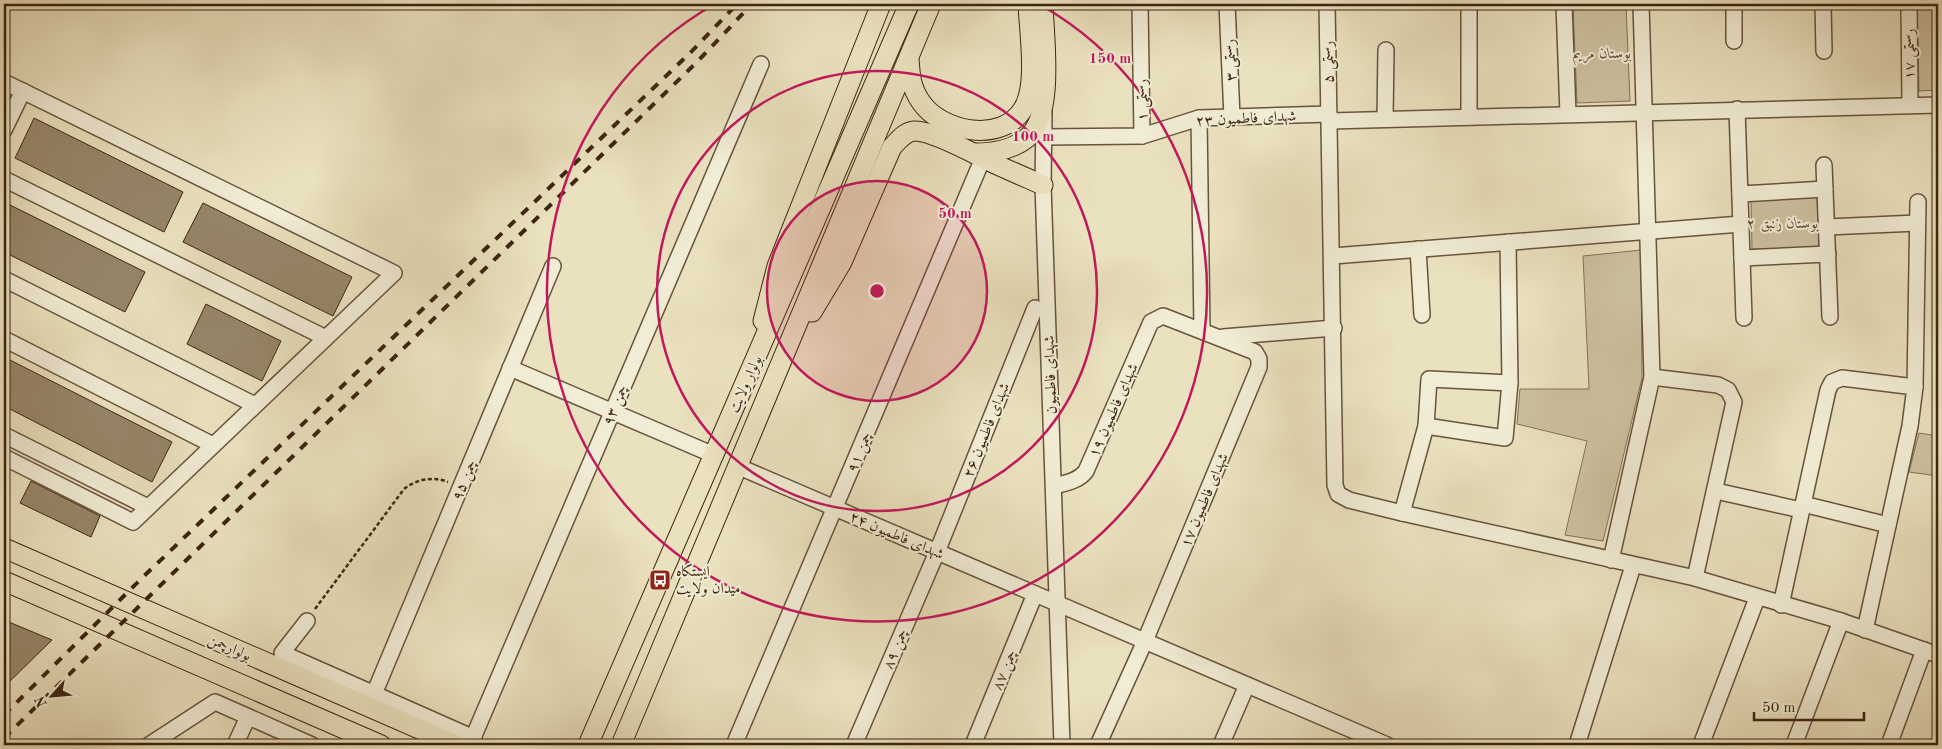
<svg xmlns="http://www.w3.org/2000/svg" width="1942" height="749" font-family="'Old Standard TT',Amiri,serif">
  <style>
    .green { fill: #cdc1a0; stroke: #857258 }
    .building { fill: #97866a; stroke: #3d2410 }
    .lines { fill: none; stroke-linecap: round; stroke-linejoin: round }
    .minor-casing { stroke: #68533c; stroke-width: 18 }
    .major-casing { stroke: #3d2410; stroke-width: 21 }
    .path { stroke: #3d2410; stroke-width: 2.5; stroke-dasharray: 4 2.5; stroke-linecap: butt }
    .minor { stroke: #f1ecd5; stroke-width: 15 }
    .major { stroke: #eae1be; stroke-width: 19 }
    .rail { stroke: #3d2410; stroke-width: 4; stroke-dasharray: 9 9; stroke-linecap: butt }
    .ring { fill: none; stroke: #c2185b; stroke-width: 2.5 }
    .labels { text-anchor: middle; stroke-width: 4; stroke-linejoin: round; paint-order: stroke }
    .park-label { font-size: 15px; font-style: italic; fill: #614b34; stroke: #f1ecd5 }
    .street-label { font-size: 15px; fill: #3d2410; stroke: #f1ecd5 }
    .poi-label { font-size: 15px; fill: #3d2410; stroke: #f1ecd5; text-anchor: start }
    .centre { fill: #c2185b; stroke: #f1ecd5; stroke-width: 2.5 }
    .ring-label { font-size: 15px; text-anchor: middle; font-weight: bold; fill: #c2185b; stroke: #f1ecd5; stroke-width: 4; stroke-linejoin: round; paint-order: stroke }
  </style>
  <rect width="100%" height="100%" fill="#eae1be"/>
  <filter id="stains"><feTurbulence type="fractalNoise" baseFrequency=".004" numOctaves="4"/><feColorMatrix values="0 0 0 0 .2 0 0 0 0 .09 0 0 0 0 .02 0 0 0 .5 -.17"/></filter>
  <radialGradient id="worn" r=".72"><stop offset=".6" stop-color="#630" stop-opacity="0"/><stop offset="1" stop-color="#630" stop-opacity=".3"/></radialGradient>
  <g class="green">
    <path d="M1573,4H1626L1630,101L1577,103Z"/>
    <path d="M1917,4H1936L1938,90L1919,91Z"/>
    <path d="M1817,196L1819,248L1752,249L1751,199Z"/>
    <path d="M1641,250L1642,378L1603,541L1565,535L1587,441L1517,424L1520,389H1589L1583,256Z"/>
    <path d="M1919,433L1938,436V476L1909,472Z"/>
  </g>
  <g class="building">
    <path d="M34,118L183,192L164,232L15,158Z"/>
    <path d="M4,202L145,272L125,312L4,252Z"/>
    <path d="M203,203L352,277L333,316L183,242Z"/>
    <path d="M206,304L281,341L262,381L187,344Z"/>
    <path d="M4,357L172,442L152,482L4,406Z"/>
    <path d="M31,481L100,516L91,537L20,503Z"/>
    <path d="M4,620L52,640L4,687Z"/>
  </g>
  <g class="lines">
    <g class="minor-casing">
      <g id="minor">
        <path d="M1140,4L1142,136"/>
        <path d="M1227,4L1232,117"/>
        <path d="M1327,4L1335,485L1338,494L1349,500L1402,513L1695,578L1841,621L1938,655"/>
        <path d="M1564,4L1568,114"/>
        <path d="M1734,4V41"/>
        <path d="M1823,4L1824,51"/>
        <path d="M1909,4L1910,104"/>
        <path d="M4,82L394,273L133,522L4,457"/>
        <path d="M1737,109L1744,318"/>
        <path d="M1044,113L1043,185L1062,745"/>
        <path d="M1469,117V4"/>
        <path d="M1199,118L1202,330"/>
        <path d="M1385,119L1386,50"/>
        <path d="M1330,121L1938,105"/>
        <path d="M4,130L23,91"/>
        <path d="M1044,137L1142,136L1199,118L1329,114"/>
        <path d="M1824,165L1830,317"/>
        <path d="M4,179L326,338"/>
        <path d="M1740,194L1825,189"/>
        <path d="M1827,227L1917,223"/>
        <path d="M1418,249L1422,315"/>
        <path d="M1333,256L1741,224"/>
        <path d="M1742,258L1828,254"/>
        <path d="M4,279L255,405"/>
        <path d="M1223,337L1334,328"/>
        <path d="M4,339L213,445"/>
        <path d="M510,368L714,455"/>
        <path d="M1652,377L1718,385L1728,390L1734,402L1695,578"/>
        <path d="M1426,426L1505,438L1510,383L1508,242"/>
        <path d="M4,435L148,507"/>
        <path d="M737,466L1387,745"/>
        <path d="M1054,486C1065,483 1079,481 1086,471L1151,322L1163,316L1255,352L1259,359V367L1145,641L1098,745"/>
        <path d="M1716,491L1801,510"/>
        <path d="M1803,504L1888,525"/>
        <path d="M1402,513L1426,426L1429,379L1510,383"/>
        <path d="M1611,560L1652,377L1641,4"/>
        <path d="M1781,605L1828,390L1832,382L1842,378L1915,387"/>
        <path d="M307,621L282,653L474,738"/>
        <path d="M1865,630L1910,426L1915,387L1918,202"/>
        <path d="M374,694L553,266"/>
        <path d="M149,745L215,702L312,745"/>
        <path d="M235,745L248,717"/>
        <path d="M470,745L761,64"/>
        <path d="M734,745L983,158"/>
        <path d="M854,745L937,552L1035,308"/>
        <path d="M973,745L1035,594"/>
        <path d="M1221,745L1247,685"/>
        <path d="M1577,745L1633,566"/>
        <path d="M1701,745L1757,598"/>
        <path d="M1794,745L1841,621"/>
        <path d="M1889,745L1924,650"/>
      </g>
    </g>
    <g class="major-casing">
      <g id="major">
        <path d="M909,58C910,75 911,88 921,102C941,132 1002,144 1023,109C1038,86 1029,32 1028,4"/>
        <path d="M976,153C994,153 1012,150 1027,138C1055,116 1044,37 1043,4"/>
        <path d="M812,312L842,262L892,147C898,141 904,132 914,131C932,130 976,155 993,163C1010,171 1027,178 1043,185"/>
        <path d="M763,321L777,266L881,4"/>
        <path d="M4,548L456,745"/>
        <path d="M4,581L381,745"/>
        <path d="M588,745L909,4"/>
        <path d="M621,745L931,4"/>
      </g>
    </g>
    <path class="path" d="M315,609L404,489C416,479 434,476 448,482"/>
    <use href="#minor" class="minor"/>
    <use href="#major" class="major"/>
    <g class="rail">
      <path d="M4,715L143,577L690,53L737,4"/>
      <path d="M4,738L698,61L752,4"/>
    </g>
  </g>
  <circle cx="877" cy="291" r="110" fill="#c2185b" fill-opacity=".12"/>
  <g class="ring">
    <circle cx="877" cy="291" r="110"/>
    <circle cx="877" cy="291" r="220"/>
    <path d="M1039 4A330 330 0 1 1 715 4"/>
  </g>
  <defs>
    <g id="bus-square" transform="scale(1.125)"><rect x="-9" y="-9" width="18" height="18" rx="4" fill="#8f2418" stroke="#f1ecd5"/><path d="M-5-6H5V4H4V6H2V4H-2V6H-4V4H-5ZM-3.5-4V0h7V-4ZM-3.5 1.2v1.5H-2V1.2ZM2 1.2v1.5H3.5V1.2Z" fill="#fff"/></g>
  </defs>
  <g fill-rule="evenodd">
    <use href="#bus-square" x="660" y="580"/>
  </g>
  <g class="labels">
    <g class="park-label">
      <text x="1602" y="58">بوستان مریم</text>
      <text x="1783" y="228">بوستان زنبق ۲</text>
    </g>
    <g class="street-label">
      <text transform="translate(1909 54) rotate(-90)" y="5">رستمی ۱۷</text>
      <text transform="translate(1230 60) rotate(-92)" y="5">رستمی ۳</text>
      <text transform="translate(1328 62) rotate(-91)" y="5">رستمی ۵</text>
      <text transform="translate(1142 100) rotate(-91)" y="5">رستمی ۱</text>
      <text transform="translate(1246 118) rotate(-3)" y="5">شهدای فاطمیون ۲۳</text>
      <text transform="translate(1050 375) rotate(-92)" y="5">شهدای فاطمیون</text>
      <text transform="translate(745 384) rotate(-66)" y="5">بولوار ولایت</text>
      <text transform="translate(615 405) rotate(-67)" y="5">چمن ۹۳</text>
      <text transform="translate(1113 410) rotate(-66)" y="5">شهدای فاطمیون ۱۹</text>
      <text transform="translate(986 430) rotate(-68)" y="5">شهدای فاطمیون ۲۶</text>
      <text transform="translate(859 452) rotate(-67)" y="5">چمن ۹۱</text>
      <text transform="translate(464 480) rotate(-67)" y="5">چمن ۹۵</text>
      <text transform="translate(1204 500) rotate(-67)" y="5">شهدای فاطمیون ۱۷</text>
      <text transform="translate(897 535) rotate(23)" y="5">شهدای فاطمیون ۲۴</text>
      <text transform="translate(230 647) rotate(24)" y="5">بولوارچمن</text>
      <text transform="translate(895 649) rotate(-67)" y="5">چمن ۸۹</text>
      <text transform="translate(1004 670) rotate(-67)" y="5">چمن ۸۷</text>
    </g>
    <g class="poi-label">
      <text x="676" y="576">ایستکاه<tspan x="676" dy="17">میدان ولایت</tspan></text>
    </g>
  </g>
  <circle cx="877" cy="291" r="8" class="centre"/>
  <g class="ring-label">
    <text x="1110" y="63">150 m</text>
    <text x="1033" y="141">100 m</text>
    <text x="955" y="218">50 m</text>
  </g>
  <rect width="1942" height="749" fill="none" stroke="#eae1be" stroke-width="20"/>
  <rect x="5" y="5" width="1932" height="739" fill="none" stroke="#3d2410" stroke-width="2.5"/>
  <rect x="10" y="10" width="1922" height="729" fill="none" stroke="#3d2410"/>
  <g transform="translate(52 696) rotate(243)" stroke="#f1ecd5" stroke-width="4" paint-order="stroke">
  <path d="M0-4L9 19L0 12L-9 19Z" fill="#3d2410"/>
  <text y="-8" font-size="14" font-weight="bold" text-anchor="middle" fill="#3d2410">N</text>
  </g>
  <path d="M1754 712v8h110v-8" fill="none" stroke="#3d2410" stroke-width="2.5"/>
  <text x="1762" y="712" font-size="15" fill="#3d2410" stroke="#f1ecd5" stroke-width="4" paint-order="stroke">50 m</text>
  <rect width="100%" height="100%" filter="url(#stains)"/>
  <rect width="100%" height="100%" fill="url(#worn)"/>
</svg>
